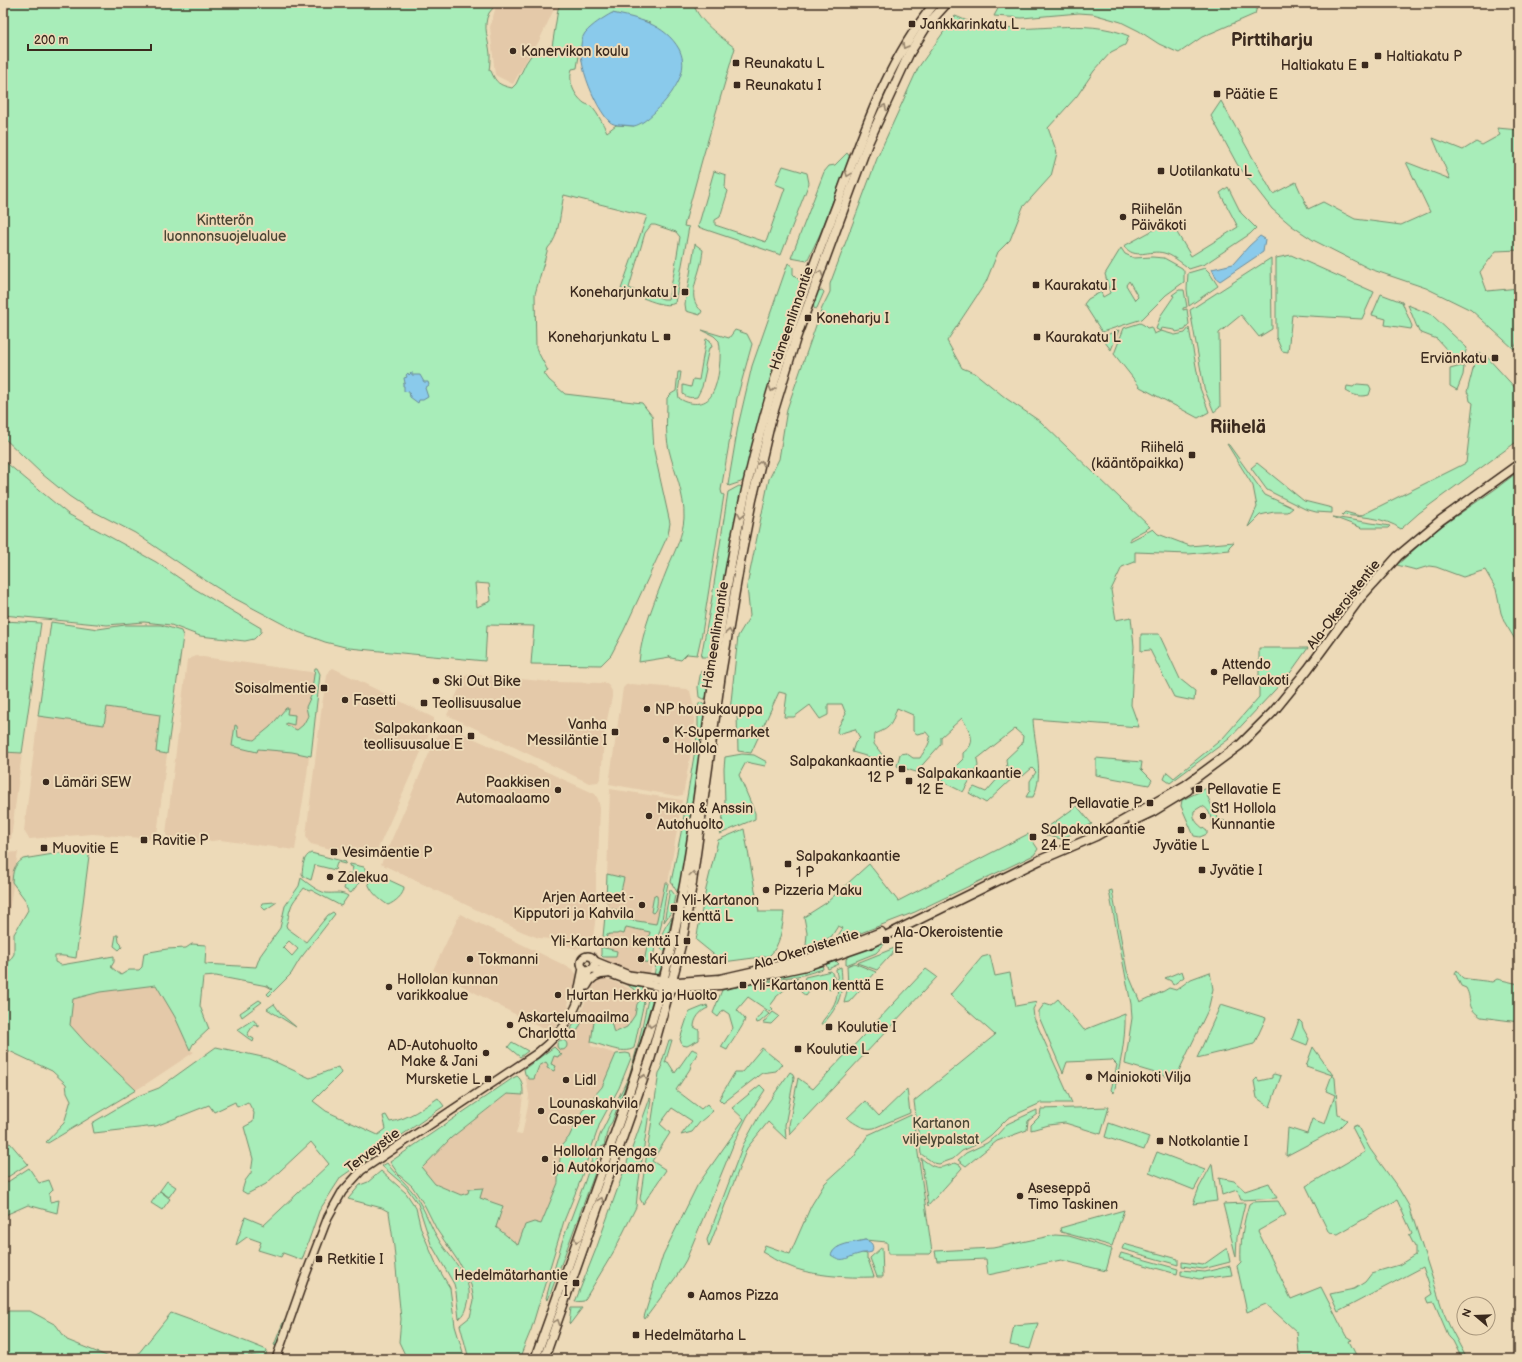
<svg xmlns="http://www.w3.org/2000/svg" width="1522" height="1362" font-family="'Balsamiq Sans',sans-serif">
  <style>
    .built { fill: #e4c9a9 }
    .green { fill: #a8edb9; stroke: #728c6c; fill-rule: evenodd }
    .water { fill: #8acaeb; stroke: #6a8a99 }
    .lines { fill: none; stroke-linecap: round; stroke-linejoin: round }
    .secondary-casing { stroke: #3b2a1e; stroke-width: 10 }
    .primary-casing { stroke: #3b2a1e; stroke-width: 11 }
    .secondary { stroke: #eddab8; stroke-width: 7 }
    .primary { stroke: #eddab8; stroke-width: 8 }
    .oneway { stroke: #94826b }
    .poi-dot { fill: #3b2a1e; stroke: #eddab8; stroke-width: 1.5 }
    .labels { text-anchor: middle; stroke-width: 4; stroke-linejoin: round; paint-order: stroke }
    .poi-label { font-size: 14px; fill: #3b2a1e; stroke: #eddab8; text-anchor: start }
    .park-label { font-size: 14px; fill: #4b4735; stroke: #eddab8 }
    .street-label { font-size: 14px; fill: #3b2a1e; stroke: #eddab8 }
    .district-label { font-size: 18px; font-weight: bold; fill: #3b2a1e; stroke: #eddab8 }
  </style>
  <rect width="100%" height="100%" fill="#eddab8"/>
  <filter id="ink" filterUnits="userSpaceOnUse"><feTurbulence type="fractalNoise" baseFrequency=".025" numOctaves="2"/><feDisplacementMap in="SourceGraphic" scale="8" xChannelSelector="R" yChannelSelector="G"/><feConvolveMatrix kernelMatrix="1 2 1 2 8 2 1 2 1" color-interpolation-filters="sRGB"/></filter>
  <g filter="url(#ink)">
    <g class="built">
      <path d="M497,3H557L538,43L527,59L513,84L495,75L490,27Z"/>
      <path d="M196,656L318,673L307,775L295,850L220,840L171,846L166,834L187,660Z"/>
      <path d="M333,668L434,718V723L376,853L372,857L366,858L311,844L308,841L306,835L322,705L327,676L330,670Z"/>
      <path d="M469,674L551,682L605,683L609,686L612,691V697L605,729L601,777L598,782L589,783L447,715L465,676Z"/>
      <path d="M631,684L687,689L690,691L694,708V727L691,752L683,795L677,796L609,784L623,688L626,685Z"/>
      <path d="M107,707L161,715L156,752L167,754L157,835L153,839L93,834L29,839L24,831L38,716L104,725Z"/>
      <path d="M442,724L591,792L595,794L598,799L600,808L598,861L596,874V915L593,938L590,944L576,949L550,939L539,938L523,932L381,864Z"/>
      <path d="M3,752L22,753L11,839H3Z"/>
      <path d="M610,789L682,800L661,926L650,974H633L605,961L606,957L601,955L606,905Z"/>
      <path d="M18,852L3,952V853Z"/>
      <path d="M460,914L572,969L575,972L577,975L572,996L568,1004L569,1007L556,1026L550,1033L433,970Z"/>
      <path d="M600,979H607L615,982L628,988L641,999L637,1004L635,1015L627,1027L614,1033L592,1035L591,1046L616,1054L602,1087L594,1095L578,1118L569,1137L562,1145L558,1173V1183L541,1224L518,1245L495,1227L480,1198L468,1193L461,1195L435,1184L421,1168L451,1138L508,1094L523,1095L520,1119L516,1134L522,1135L528,1106L529,1095L524,1069L554,1047L567,1034L579,1016L594,982Z"/>
      <path d="M156,985L175,1017L190,1050L194,1052L146,1084L136,1090L86,1043L70,1025L72,999L100,992Z"/>
    </g>
    <g class="green">
      <path d="M3,3H495C494,8 491,10 489,13C482,26 489,41 490,54C490,59 490,65 489,70L491,71C496,83 499,85 512,88L516,84L526,63L534,51L552,47L558,9L561,3H693C699,22 720,36 735,48L702,160L684,226L689,227L675,303C667,308 651,301 643,298L644,291L663,299H668L674,273L680,237L676,232L655,225H651L645,233L629,288L638,292L639,293L638,296L621,289L647,216L564,195C560,210 560,237 548,248L535,294L536,348L548,371L544,373L549,380L565,394L642,403L652,416L654,451L670,523L668,535L624,630L611,655L601,665L531,664L534,626L487,625L485,661L349,648L325,642L298,632L232,597L200,577L135,533L87,508L69,496L42,474L3,437ZM612,13L650,23L634,126L616,125L607,132C603,124 598,114 592,107C590,105 587,105 584,103C574,95 568,82 572,69L577,68L580,49ZM475,583L489,584L491,601L477,607Z"/>
      <path d="M1001,3H1258L1255,14L1202,37L1179,53L1159,44L1139,31L1121,22L1093,14L1079,13L1022,18L994,16Z"/>
      <path d="M955,16C964,19 974,25 984,26C1032,35 1083,16 1129,36L1125,45L1111,52L1094,71L1077,96L1048,128L1057,153L1051,176L1023,207L1010,240L998,252L986,282L947,341L962,368L975,373L1007,399L1041,422L1150,527L1130,538V541L1153,529L1158,534L1190,546L1234,542L1229,547L1230,550L1189,554L1135,552V562L1122,567L1111,590L1116,620L1131,617L1134,646L1131,705L1139,727L1033,719C1034,744 1045,774 1033,797H1026L1030,790V781L1036,772L1032,768L1023,776L1017,774L986,803L969,793L974,787L986,792L1007,768L1006,759L1022,744L1023,736L1015,729L977,759L978,766L963,792L941,781L963,759V753C965,751 969,748 970,746C975,737 966,725 962,718L941,737V744L916,772L897,766L900,754L906,753L913,758H920C924,751 930,745 930,737L926,732L917,734L913,731V715L897,708C891,724 893,727 875,734L874,744L884,757L883,761L852,752L855,743L860,738L855,729L838,734L837,732L838,727L846,714L842,704H828V715L820,719L810,705L794,717H784L787,694L779,692L751,753L738,751L737,714L730,711L738,636L750,616L747,586L769,479L779,459L787,409L822,308L830,292V284L878,156L918,68Z"/>
      <path d="M1221,101L1273,194L1296,182L1308,209L1323,202L1355,219L1401,225L1430,212L1406,162L1450,179L1433,138L1463,150L1476,142L1482,145L1500,135L1497,128L1519,130V250L1496,251L1480,272L1487,291L1519,288V338L1514,349L1471,310L1426,288L1370,269L1313,240L1292,226L1272,209L1237,164L1211,116Z"/>
      <path d="M847,153L850,157L820,234L807,261L791,258L824,172L829,166L835,165Z"/>
      <path d="M783,166L807,173L809,183L781,255L698,227L714,171L726,175L725,188L728,191L720,217L715,220V225L766,242L785,188L775,184Z"/>
      <path d="M1228,187L1241,213L1256,228L1250,234L1205,264L1189,269L1186,266C1180,262 1172,255 1164,253C1149,249 1135,261 1124,246L1170,221L1191,256L1238,227L1220,193Z"/>
      <path d="M695,244L703,250C702,256 702,261 700,267C696,283 687,299 702,311L700,315L686,311L685,304Z"/>
      <path d="M1121,248L1125,254L1134,258L1152,257L1164,258L1182,268L1184,271V282L1166,295L1142,319L1102,332L1084,304L1088,299L1101,292L1103,297L1110,293L1105,274ZM1129,281L1138,297L1135,300L1126,285Z"/>
      <path d="M1291,255L1374,292L1362,319L1292,315L1288,352L1282,351L1276,337V258Z"/>
      <path d="M1271,258L1272,329L1259,337L1241,315L1219,333L1220,407L1214,412L1204,388L1190,310Z"/>
      <path d="M788,263L793,267V274L802,283V285L774,368L744,480L741,482L729,486L728,485L738,426L752,366Z"/>
      <path d="M1205,268L1209,272L1218,286L1189,306L1187,289L1188,273Z"/>
      <path d="M822,290L824,292L817,308L815,309L814,308L813,302L818,291Z"/>
      <path d="M1179,290H1184L1187,307L1183,308V310L1187,309L1189,324L1185,330L1176,332L1175,330L1161,328L1160,331L1156,329L1161,315L1174,296L1172,295Z"/>
      <path d="M1381,294L1402,302L1412,326L1411,329L1385,325L1386,319L1372,315Z"/>
      <path d="M1408,305L1432,315L1467,348L1462,362L1457,361L1437,339L1419,332Z"/>
      <path d="M1140,323L1144,325L1147,328L1151,327L1154,334L1161,331L1175,335L1185,333L1189,328L1200,388L1209,412L1198,418L1140,387L1114,354L1124,328Z"/>
      <path d="M702,330L729,338L735,330L747,334L752,344L737,398L721,490L722,494L724,495L702,633L697,655L687,654L681,660L671,658L669,655L670,657L639,662C642,628 656,598 668,567C675,551 683,535 684,518C685,495 674,471 669,450C665,433 667,416 667,398L671,394L676,391L678,372H681L678,392L679,398C688,405 706,407 712,394C719,382 722,355 719,341L714,336Z"/>
      <path d="M1119,330L1111,350L1101,337Z"/>
      <path d="M706,339L710,340L712,347L709,348L705,366L706,369L702,387L697,397C692,398 687,398 683,394V385L691,387L693,379L699,380Z"/>
      <path d="M1477,353L1486,356L1519,392V440L1419,513L1401,529C1384,517 1362,517 1342,515L1345,512L1360,516L1466,463L1473,403L1470,401L1469,395L1467,392Z"/>
      <path d="M1461,366L1464,367L1463,375L1457,390L1450,386V369Z"/>
      <path d="M1357,384L1369,385L1371,389L1369,395C1361,397 1354,396 1346,391L1347,386L1353,387Z"/>
      <path d="M1227,444L1229,445L1265,495L1293,508L1288,512H1274L1260,515L1248,527L1257,507L1253,486Z"/>
      <path d="M3,460L68,514L156,562L195,589L261,628V632L254,639L245,641L200,636L171,625L144,622L107,625L3,615Z"/>
      <path d="M1257,463L1304,501L1332,508V513L1316,512L1305,509L1267,490L1251,468Z"/>
      <path d="M1519,471V646L1505,623L1501,613L1496,589L1485,570L1463,577L1436,567L1429,566L1416,570L1397,565L1436,530L1494,490Z"/>
      <path d="M739,486L742,487L722,597C717,616 716,637 709,657H701L711,604L728,492Z"/>
      <path d="M1333,517L1390,526L1388,528H1362Z"/>
      <path d="M3,621L41,623L22,753L3,752Z"/>
      <path d="M51,622L98,629L125,625H161L181,631L183,636L167,754L156,752L160,715L107,707L104,725L38,716Z"/>
      <path d="M1141,634H1159L1180,679L1195,691L1194,701L1174,697L1150,650L1141,651Z"/>
      <path d="M1259,648H1308L1288,676L1229,739L1170,783L1164,779L1167,772L1174,778L1223,738L1259,697Z"/>
      <path d="M315,668H317L320,674L311,756L292,752L258,749L257,752L232,746L235,725L237,726L238,737L254,740L270,727L286,708H288L287,714L295,715L294,725L286,723V725L297,730L303,725L308,716L306,707L311,696Z"/>
      <path d="M701,671L707,673L709,680L706,698L703,699L699,697L698,687Z"/>
      <path d="M700,702L706,706L682,879L677,892L671,882L681,833L696,744L698,727V706Z"/>
      <path d="M742,754L754,755L767,762L765,766L746,762L739,775L755,813V819L720,834L725,803L724,769L725,757Z"/>
      <path d="M1096,758L1142,762L1141,769L1152,780L1149,785L1096,775Z"/>
      <path d="M1207,788L1206,793L1218,820L1225,821L1226,823L1217,829L1213,828C1211,820 1211,809 1202,806L1194,811C1192,821 1200,826 1207,831V834L1200,837L1194,836L1181,806L1182,800Z"/>
      <path d="M1077,806L1092,824L1061,839L1045,835L1042,831Z"/>
      <path d="M744,829L759,912H784C783,926 780,947 769,956L723,962L696,940L706,889L718,840Z"/>
      <path d="M1028,834L1038,849L1034,855L915,912L840,941L837,937L843,928L838,926L831,937L810,946H806L807,933L804,917L826,903L869,864L898,901Z"/>
      <path d="M90,848L76,958C69,957 63,955 55,956V962L61,965L114,956V962L111,967L121,975L129,970H139L142,967L144,953L167,949L186,948L192,944L206,945L205,964L256,967L260,956L280,928L285,906L299,886L301,878C309,884 317,891 326,893C334,894 340,891 348,896L341,906L311,890L309,891L304,888C300,894 293,900 291,907C288,914 289,919 286,925L287,928L306,942L328,915L333,912L335,914L300,959L291,974L269,996L267,994L272,989L267,986L216,976L203,977L200,1006L209,1029L193,1044L190,1050L175,1017L156,985L100,992L73,999L70,1025L86,1043L136,1090L48,1143L46,1142L64,1123L71,1100L67,1092L66,1084L52,1071L3,1048V984L8,963L14,954V934L28,910L26,901L12,882C13,871 13,866 23,859ZM289,941L298,949L292,956L283,947Z"/>
      <path d="M311,853L342,861L346,862L345,864L337,862L335,870L315,865L311,880L304,877L302,874C303,865 303,857 311,853Z"/>
      <path d="M350,864L364,867L366,871L362,879L351,893L344,889L348,873L351,874L353,867L349,866Z"/>
      <path d="M376,874L404,887C404,895 395,902 388,905C380,900 369,891 368,881L372,876Z"/>
      <path d="M607,874L624,878L620,896L610,895L609,901H606Z"/>
      <path d="M665,883H668L667,888L661,926L651,963L644,962L650,932L626,927L624,934L619,933L617,934H610L607,935L606,939H604L603,937L606,905H608V908L626,912L625,919L656,924Z"/>
      <path d="M670,889L675,895L672,911L664,922Z"/>
      <path d="M1112,890L1127,971L1140,1002L1164,991L1169,988L1176,990L1191,979L1210,972L1213,989L1208,1010L1175,1079L1125,1064L1132,1018L1131,1004L1109,891Z"/>
      <path d="M654,895L657,896C658,901 657,910 653,913L651,912Z"/>
      <path d="M275,902H277L265,910L261,906L262,903Z"/>
      <path d="M672,917L665,951L662,950C656,940 666,925 672,917Z"/>
      <path d="M116,935H118L119,942L121,944L122,947L119,950L114,946Z"/>
      <path d="M889,939L876,953L846,965V959L855,952Z"/>
      <path d="M601,947L617,951L616,957H603L601,955Z"/>
      <path d="M897,947H898L877,970L857,963Z"/>
      <path d="M990,955L995,976L1010,973L1016,1006L1037,1002L1033,1009L1034,1018L1072,1103H1041L1008,1118L991,1135L980,1143L962,1151L953,1159L939,1164L934,1163L921,1154L914,1101L995,1035L950,995L982,957Z"/>
      <path d="M661,956L664,957C662,964 662,974 654,976L657,958Z"/>
      <path d="M832,961H836L839,964L828,969L825,962Z"/>
      <path d="M854,963L876,972L849,1002L844,1003L848,987L847,966Z"/>
      <path d="M822,964L823,969L803,975L756,982Z"/>
      <path d="M841,967C844,992 840,1005 823,1024H821C823,1019 829,1014 832,1008C839,997 839,983 836,970V969Z"/>
      <path d="M926,969L937,977L790,1134L789,1125L798,1078L813,1089Z"/>
      <path d="M1457,970C1459,973 1460,976 1463,978C1465,979 1487,981 1492,982L1497,979L1519,984V1022L1481,1017C1465,1007 1473,1001 1466,988L1461,986L1455,973Z"/>
      <path d="M831,971L834,977L835,986L830,990L817,981L806,996L801,992L805,977Z"/>
      <path d="M1182,971L1184,977L1173,985L1171,981L1165,978Z"/>
      <path d="M798,978L776,997V998L770,1006L773,1009L770,1012L748,997L737,1010L745,1019C744,1026 731,1042 727,1050L721,1047L733,1028L729,1014L723,1010L718,1017L713,1013L722,990L756,983Z"/>
      <path d="M629,985L646,988L645,995L641,994L629,986Z"/>
      <path d="M650,990H653L655,994C647,1038 627,1080 612,1122C606,1129 606,1139 604,1146L601,1147L596,1162V1170L548,1300L546,1298L562,1242L585,1181L600,1135L629,1076L638,1045Z"/>
      <path d="M641,999L644,1002L634,1048C623,1055 603,1045 591,1042L594,1021L599,1018L611,1022L614,1033L627,1027L635,1015L637,1004Z"/>
      <path d="M1058,999L1084,1030L1125,1014C1126,1041 1119,1068 1114,1093L1111,1090L1117,1065L1112,1060L1067,1062L1063,1073L1039,1017V1011L1045,1003L1051,1005Z"/>
      <path d="M259,1000L262,1002L242,1017L240,1013Z"/>
      <path d="M274,1004L282,1015L296,1027L267,1009Z"/>
      <path d="M1221,1004L1266,1018L1254,1044L1197,1058Z"/>
      <path d="M707,1005L708,1008C700,1011 694,1019 694,1027L699,1030V1040L687,1046L682,1045L680,1039L688,1015L690,1012Z"/>
      <path d="M764,1010L769,1014L760,1022L757,1023L756,1020Z"/>
      <path d="M581,1011L585,1015L578,1030L576,1031L571,1029Z"/>
      <path d="M773,1012L779,1016L771,1024L763,1023Z"/>
      <path d="M254,1019V1021L259,1025V1027L254,1024L247,1035L254,1039L253,1042L237,1030Z"/>
      <path d="M1299,1020L1302,1023L1303,1028L1309,1039L1307,1045L1292,1039Z"/>
      <path d="M669,1040H672L665,1063L668,1062L675,1073L692,1049L698,1052L691,1065L690,1069L676,1090L701,1109L707,1104L713,1111L700,1122L692,1132L681,1135L692,1121L672,1108L660,1124L670,1133L652,1161L666,1170L643,1204L640,1199L659,1073L662,1068L661,1065Z"/>
      <circle cx="562" cy="1045" r="5"/>
      <path d="M512,1042L528,1051L520,1057L508,1047Z"/>
      <path d="M216,1047L267,1058L310,1078L338,1067L341,1073L313,1101L326,1111L378,1135L386,1129L383,1116L386,1115L390,1122C408,1119 423,1108 438,1098L444,1106L341,1177L319,1211L302,1260L283,1253L281,1257L258,1250L261,1242L247,1237L236,1245L245,1217L264,1225L329,1164L311,1142L266,1184L247,1194L242,1191L245,1181L251,1173L253,1159L244,1127L253,1122L254,1113L248,1102L237,1107L235,1102L214,1112L209,1105L156,1126L94,1133L92,1123L138,1096L159,1088Z"/>
      <path d="M554,1047L562,1055H559L558,1057L554,1056L551,1064L556,1066L554,1071L547,1068L548,1065L546,1062L539,1066L534,1079H529L525,1074L524,1069Z"/>
      <path d="M1313,1047L1335,1078L1338,1115L1347,1120L1339,1128L1286,1156L1288,1128L1307,1134L1312,1119L1325,1124L1335,1095L1326,1091L1332,1075L1306,1066Z"/>
      <path d="M762,1048L782,1064L776,1071L762,1073L723,1103L719,1099L735,1072H742Z"/>
      <path d="M626,1053L630,1054L631,1058L619,1088L600,1123L579,1184L564,1221L531,1330L519,1359H469L460,1325L470,1317L474,1300L471,1285L458,1261L437,1230L425,1206L412,1186L399,1175L390,1162L513,1078L517,1076C523,1080 523,1089 523,1095L507,1094L451,1138L422,1168L435,1184L461,1195L468,1193L469,1189L483,1188L480,1198L503,1206L496,1227L518,1245L525,1225L534,1222L541,1224L558,1183V1173L562,1145L569,1137L578,1118L586,1105L602,1087L616,1054Z"/>
      <path d="M790,1072L793,1074L794,1078L785,1125L786,1139L768,1122L747,1148L709,1247L707,1240L743,1145L760,1114Z"/>
      <path d="M1274,1074L1281,1076L1270,1107L1257,1098L1254,1081L1257,1078L1259,1081L1272,1078V1075Z"/>
      <path d="M760,1085L765,1090L747,1117L734,1143L686,1260L676,1277L645,1319L644,1317L663,1255L697,1186L744,1119L732,1108Z"/>
      <path d="M907,1089L910,1113L874,1128C863,1130 856,1124 847,1118L865,1101L879,1116Z"/>
      <path d="M650,1098L651,1099L638,1187L636,1207L614,1251L584,1301L575,1302L596,1249Z"/>
      <path d="M1109,1107L1101,1134L1065,1123L1049,1125L1031,1130V1125L1040,1116L1041,1109Z"/>
      <path d="M1037,1110V1114L1028,1121L1027,1130L997,1141L966,1166L958,1160L966,1153L987,1143L997,1135L1007,1124Z"/>
      <path d="M911,1115L913,1118L932,1252L930,1254H888L887,1242L865,1240L838,1247L867,1254V1259H868L874,1277C848,1278 809,1276 786,1265C777,1262 770,1256 762,1252L765,1245L790,1254L811,1206L825,1183L854,1157L868,1135Z"/>
      <path d="M1109,1123L1149,1137L1144,1150L1105,1137Z"/>
      <path d="M1357,1125L1370,1149L1399,1189L1409,1206L1443,1311L1450,1327L1467,1359H1462L1453,1341L1449,1337L1434,1302L1428,1303L1426,1298L1432,1294L1423,1267L1338,1312L1330,1294L1354,1289L1365,1282L1372,1273L1399,1265L1415,1255V1247L1409,1235L1412,1233L1397,1200L1338,1234L1329,1233L1306,1186L1365,1152L1352,1127Z"/>
      <path d="M10,1143L28,1164L3,1180V1147Z"/>
      <path d="M1157,1152L1205,1170L1194,1190L1149,1172Z"/>
      <path d="M921,1158C936,1170 938,1169 955,1163L960,1165L962,1168L928,1206Z"/>
      <path d="M387,1163C396,1176 409,1185 417,1198C426,1212 431,1228 440,1242C451,1259 475,1280 468,1303C466,1311 465,1314 459,1319L456,1292L454,1284L431,1244L418,1204L406,1187L382,1166Z"/>
      <path d="M1212,1164L1217,1201L1193,1204L1199,1188Z"/>
      <path d="M29,1168L39,1183L49,1180L53,1190L49,1194L50,1202L59,1200L57,1213L28,1205L3,1216V1185Z"/>
      <path d="M381,1171L406,1193L416,1208L421,1229L437,1266L450,1288L455,1326L465,1359H407L399,1342L401,1319L394,1247L389,1212L382,1208L348,1199L360,1185L368,1182Z"/>
      <path d="M1219,1178L1234,1181L1245,1191L1269,1183L1277,1198L1241,1200L1237,1190L1222,1195Z"/>
      <path d="M167,1181L176,1187L169,1197L160,1191L170,1199L162,1210L151,1203Z"/>
      <path d="M1278,1201L1286,1215L1258,1231L1291,1299L1321,1287L1346,1336L1352,1340L1349,1341L1358,1359H1302L1299,1353L1297,1332L1266,1304L1247,1312L1237,1266L1241,1262C1240,1242 1243,1224 1249,1204L1252,1202Z"/>
      <path d="M1245,1203L1237,1237L1236,1257L1223,1204Z"/>
      <path d="M1124,1210L1112,1246L1061,1232L1060,1228Z"/>
      <path d="M1055,1235L1069,1236L1112,1249L1106,1271L1061,1260L988,1275L986,1259L937,1261L935,1251L993,1248Z"/>
      <path d="M1124,1244L1178,1259V1265L1122,1249Z"/>
      <path d="M882,1247L883,1277H877L870,1258Z"/>
      <path d="M1227,1248L1230,1262L1203,1269L1182,1266V1262L1203,1265Z"/>
      <path d="M1121,1253L1178,1269L1177,1274L1119,1258Z"/>
      <path d="M1230,1266L1232,1275L1199,1279L1181,1275V1270L1205,1272Z"/>
      <path d="M571,1308H582L570,1324L569,1323Z"/>
      <path d="M3,1311H30L56,1325L67,1340L114,1359H3Z"/>
      <path d="M171,1313L204,1325L267,1350L265,1359H259V1357L249,1355L248,1359H123L138,1354Z"/>
      <path d="M284,1320L285,1325L277,1347L274,1345Z"/>
      <path d="M1038,1323L1030,1349L1010,1345L1014,1325Z"/>
    </g>
    <g class="water">
      <path d="M612,13C637,18 665,24 679,49C687,65 681,78 672,92C666,101 646,124 634,126C630,126 626,125 622,125C618,125 614,125 610,122C595,108 571,52 585,33C592,25 603,18 612,13Z"/>
      <path d="M1260,236L1265,239L1263,252L1220,281L1216,278L1212,269L1233,264L1249,246Z"/>
      <path d="M412,372V375H420L424,382H428L429,385L425,388L428,397L423,400H419L418,403L410,397L409,392L404,391V386H403V384L405,383L404,378L407,377L406,375L408,373L409,375Z"/>
      <path d="M865,1240C872,1242 874,1245 872,1252C867,1254 863,1252 859,1254C846,1257 844,1264 831,1255C835,1243 854,1243 865,1240Z"/>
    </g>
    <g class="lines">
      <g class="secondary-casing">
        <g id="secondary">
          <circle cx="588" cy="963" r="7"/>
          <path d="M595,961L629,975L664,980"/>
          <path d="M592,969L600,970L627,980L662,987"/>
          <path d="M587,986C591,977 598,974 607,974"/>
          <path d="M579,988L583,968"/>
          <path d="M276,1359L303,1282L328,1217L342,1192L362,1170L536,1054C567,1029 578,1009 589,970"/>
        </g>
      </g>
      <g class="primary-casing">
        <g id="primary">
          <path d="M1133,821L1152,812L1188,790"/>
          <path d="M668,981L678,982L720,979L803,960L839,949L881,932"/>
          <path d="M667,988L720,985L751,979L761,976L806,966L869,944L1040,860L1096,836L1186,785L1240,745L1273,712L1308,669L1361,597L1398,556L1441,520L1519,464"/>
          <path d="M535,1359C560,1289 585,1220 609,1150C635,1078 659,1006 675,931C701,810 709,686 731,564C742,503 756,442 774,383C791,323 814,265 836,207C862,137 886,62 935,3"/>
          <path d="M544,1359L650,1060L672,981L683,937L691,890L721,674L740,562L752,500L771,420L796,338L868,143L909,54L928,24L947,3"/>
        </g>
      </g>
      <use href="#secondary" class="secondary"/>
      <use href="#primary" class="primary"/>
    </g>
    <defs><path id="oneway-chevron" d="M-2-3.5L2.5 0L-2 3.5" fill="none" stroke-width="1.6" stroke-linecap="round" stroke-linejoin="round"/></defs>
    <g class="oneway">
      <use href="#oneway-chevron" transform="translate(905 46) rotate(119)"/>
      <use href="#oneway-chevron" transform="translate(884 107) rotate(-66)"/>
      <use href="#oneway-chevron" transform="translate(848 174) rotate(111)"/>
      <use href="#oneway-chevron" transform="translate(820 273) rotate(-70)"/>
      <use href="#oneway-chevron" transform="translate(772 389) rotate(106)"/>
      <use href="#oneway-chevron" transform="translate(761 463) rotate(-76)"/>
      <use href="#oneway-chevron" transform="translate(741 515) rotate(101)"/>
      <use href="#oneway-chevron" transform="translate(729 632) rotate(-80)"/>
      <use href="#oneway-chevron" transform="translate(693 874) rotate(-82)"/>
      <use href="#oneway-chevron" transform="translate(651 1025) rotate(106)"/>
      <use href="#oneway-chevron" transform="translate(644 1077) rotate(-71)"/>
      <use href="#oneway-chevron" transform="translate(601 1200) rotate(-70)"/>
      <use href="#oneway-chevron" transform="translate(577 1240) rotate(110)"/>
      <use href="#oneway-chevron" transform="translate(557 1322) rotate(-70)"/>
    </g>
  </g>
  <g class="poi-dot">
    <rect x="908" y="20" width="8" height="8" rx="2"/>
    <circle cx="513" cy="51" r="4"/>
    <rect x="1374" y="52" width="8" height="8" rx="2"/>
    <rect x="732" y="59" width="8" height="8" rx="2"/>
    <rect x="1361" y="61" width="8" height="8" rx="2"/>
    <rect x="733" y="81" width="8" height="8" rx="2"/>
    <rect x="1213" y="90" width="8" height="8" rx="2"/>
    <rect x="1157" y="167" width="8" height="8" rx="2"/>
    <circle cx="1123" cy="217" r="4"/>
    <rect x="1032" y="281" width="8" height="8" rx="2"/>
    <rect x="681" y="288" width="8" height="8" rx="2"/>
    <rect x="804" y="314" width="8" height="8" rx="2"/>
    <rect x="663" y="333" width="8" height="8" rx="2"/>
    <rect x="1033" y="333" width="8" height="8" rx="2"/>
    <rect x="1491" y="354" width="8" height="8" rx="2"/>
    <rect x="1188" y="451" width="8" height="8" rx="2"/>
    <circle cx="1214" cy="672" r="4"/>
    <circle cx="436" cy="681" r="4"/>
    <rect x="320" y="684" width="8" height="8" rx="2"/>
    <circle cx="345" cy="700" r="4"/>
    <rect x="420" y="699" width="8" height="8" rx="2"/>
    <circle cx="647" cy="709" r="4"/>
    <rect x="611" y="728" width="8" height="8" rx="2"/>
    <rect x="467" y="732" width="8" height="8" rx="2"/>
    <circle cx="666" cy="740" r="4"/>
    <rect x="898" y="765" width="8" height="8" rx="2"/>
    <rect x="905" y="777" width="8" height="8" rx="2"/>
    <circle cx="46" cy="782" r="4"/>
    <rect x="1195" y="785" width="8" height="8" rx="2"/>
    <circle cx="558" cy="790" r="4"/>
    <rect x="1146" y="799" width="8" height="8" rx="2"/>
    <circle cx="649" cy="816" r="4"/>
    <circle cx="1203" cy="816" r="4"/>
    <rect x="1177" y="826" width="8" height="8" rx="2"/>
    <rect x="1029" y="833" width="8" height="8" rx="2"/>
    <rect x="140" y="836" width="8" height="8" rx="2"/>
    <rect x="40" y="844" width="8" height="8" rx="2"/>
    <rect x="330" y="848" width="8" height="8" rx="2"/>
    <rect x="784" y="860" width="8" height="8" rx="2"/>
    <rect x="1198" y="866" width="8" height="8" rx="2"/>
    <circle cx="330" cy="877" r="4"/>
    <circle cx="766" cy="890" r="4"/>
    <circle cx="642" cy="905" r="4"/>
    <rect x="670" y="904" width="8" height="8" rx="2"/>
    <rect x="882" y="936" width="8" height="8" rx="2"/>
    <rect x="683" y="937" width="8" height="8" rx="2"/>
    <circle cx="470" cy="959" r="4"/>
    <circle cx="641" cy="959" r="4"/>
    <rect x="739" y="981" width="8" height="8" rx="2"/>
    <circle cx="389" cy="987" r="4"/>
    <circle cx="558" cy="995" r="4"/>
    <circle cx="510" cy="1025" r="4"/>
    <rect x="825" y="1023" width="8" height="8" rx="2"/>
    <rect x="794" y="1045" width="8" height="8" rx="2"/>
    <circle cx="486" cy="1053" r="4"/>
    <circle cx="1089" cy="1077" r="4"/>
    <rect x="484" y="1075" width="8" height="8" rx="2"/>
    <circle cx="566" cy="1080" r="4"/>
    <circle cx="541" cy="1111" r="4"/>
    <rect x="1156" y="1137" width="8" height="8" rx="2"/>
    <circle cx="545" cy="1159" r="4"/>
    <circle cx="1020" cy="1196" r="4"/>
    <rect x="315" y="1255" width="8" height="8" rx="2"/>
    <rect x="572" y="1279" width="8" height="8" rx="2"/>
    <circle cx="691" cy="1295" r="4"/>
    <rect x="632" y="1331" width="8" height="8" rx="2"/>
  </g>
  <g class="labels">
    <g class="poi-label">
      <text x="920" y="29">Jankkarinkatu L</text>
      <text x="521" y="56">Kanervikon koulu</text>
      <text x="1386" y="61">Haltiakatu P</text>
      <text x="744" y="68">Reunakatu L</text>
      <text x="1357" y="70" text-anchor="end">Haltiakatu E</text>
      <text x="745" y="90">Reunakatu I</text>
      <text x="1225" y="99">Päätie E</text>
      <text x="1169" y="176">Uotilankatu L</text>
      <text x="1131" y="214">Riihelän<tspan x="1131" dy="16">Päiväkoti</tspan></text>
      <text x="1044" y="290">Kaurakatu I</text>
      <text x="677" y="297" text-anchor="end">Koneharjunkatu I</text>
      <text x="816" y="323">Koneharju I</text>
      <text x="659" y="342" text-anchor="end">Koneharjunkatu L</text>
      <text x="1045" y="342">Kaurakatu L</text>
      <text x="1487" y="363" text-anchor="end">Erviänkatu</text>
      <text x="1184" y="452" text-anchor="end">Riihelä<tspan x="1184" dy="16">(kääntöpaikka)</tspan></text>
      <text x="1222" y="669">Attendo<tspan x="1222" dy="16">Pellavakoti</tspan></text>
      <text x="444" y="686">Ski Out Bike</text>
      <text x="316" y="693" text-anchor="end">Soisalmentie</text>
      <text x="353" y="705">Fasetti</text>
      <text x="432" y="708">Teollisuusalue</text>
      <text x="655" y="714">NP housukauppa</text>
      <text x="607" y="729" text-anchor="end">Vanha<tspan x="607" dy="16">Messiläntie I</tspan></text>
      <text x="463" y="733" text-anchor="end">Salpakankaan<tspan x="463" dy="16">teollisuusalue E</tspan></text>
      <text x="674" y="737">K-Supermarket<tspan x="674" dy="16">Hollola</tspan></text>
      <text x="894" y="766" text-anchor="end">Salpakankaantie<tspan x="894" dy="16">12 P</tspan></text>
      <text x="917" y="778">Salpakankaantie<tspan x="917" dy="16">12 E</tspan></text>
      <text x="54" y="787">Lämäri SEW</text>
      <text x="550" y="787" text-anchor="end">Paakkisen<tspan x="550" dy="16">Automaalaamo</tspan></text>
      <text x="1207" y="794">Pellavatie E</text>
      <text x="1142" y="808" text-anchor="end">Pellavatie P</text>
      <text x="657" y="813">Mikan &amp; Anssin<tspan x="657" dy="16">Autohuolto</tspan></text>
      <text x="1211" y="813">St1 Hollola<tspan x="1211" dy="16">Kunnantie</tspan></text>
      <text x="1041" y="834">Salpakankaantie<tspan x="1041" dy="16">24 E</tspan></text>
      <text x="152" y="845">Ravitie P</text>
      <text x="1181" y="850" text-anchor="middle">Jyvätie L</text>
      <text x="52" y="853">Muovitie E</text>
      <text x="342" y="857">Vesimäentie P</text>
      <text x="796" y="861">Salpakankaantie<tspan x="796" dy="16">1 P</tspan></text>
      <text x="1210" y="875">Jyvätie I</text>
      <text x="338" y="882">Zalekua</text>
      <text x="774" y="895">Pizzeria Maku</text>
      <text x="634" y="902" text-anchor="end">Arjen Aarteet -<tspan x="634" dy="16">Kipputori ja Kahvila</tspan></text>
      <text x="682" y="905">Yli-Kartanon<tspan x="682" dy="16">kenttä L</tspan></text>
      <text x="894" y="937">Ala-Okeroistentie<tspan x="894" dy="16">E</tspan></text>
      <text x="679" y="946" text-anchor="end">Yli-Kartanon kenttä I</text>
      <text x="478" y="964">Tokmanni</text>
      <text x="649" y="964">Kuvamestari</text>
      <text x="397" y="984">Hollolan kunnan<tspan x="397" dy="16">varikkoalue</tspan></text>
      <text x="751" y="990">Yli-Kartanon kenttä E</text>
      <text x="566" y="1000">Hurtan Herkku ja Huolto</text>
      <text x="518" y="1022">Askartelumaailma<tspan x="518" dy="16">Charlotta</tspan></text>
      <text x="837" y="1032">Koulutie I</text>
      <text x="478" y="1050" text-anchor="end">AD-Autohuolto<tspan x="478" dy="16">Make &amp; Jani</tspan></text>
      <text x="806" y="1054">Koulutie L</text>
      <text x="1097" y="1082">Mainiokoti Vilja</text>
      <text x="480" y="1084" text-anchor="end">Mursketie L</text>
      <text x="574" y="1085">Lidl</text>
      <text x="549" y="1108">Lounaskahvila<tspan x="549" dy="16">Casper</tspan></text>
      <text x="1168" y="1146">Notkolantie I</text>
      <text x="553" y="1156">Hollolan Rengas<tspan x="553" dy="16">ja Autokorjaamo</tspan></text>
      <text x="1028" y="1193">Aseseppä<tspan x="1028" dy="16">Timo Taskinen</tspan></text>
      <text x="327" y="1264">Retkitie I</text>
      <text x="568" y="1280" text-anchor="end">Hedelmätarhantie<tspan x="568" dy="16">I</tspan></text>
      <text x="699" y="1300">Aamos Pizza</text>
      <text x="644" y="1340">Hedelmätarha L</text>
    </g>
    <g class="park-label">
      <text x="225" y="225">Kintterön<tspan x="225" dy="16">luonnonsuojelualue</tspan></text>
      <text x="941" y="1128">Kartanon<tspan x="941" dy="16">viljelypalstat</tspan></text>
    </g>
    <g class="street-label">
      <text transform="translate(791 318) rotate(-71)" y="5">Hämeenlinnantie</text>
      <text transform="translate(1343 604) rotate(-52)" y="5">Ala-Okeroistentie</text>
      <text transform="translate(715 635) rotate(-81)" y="5">Hämeenlinnantie</text>
      <text transform="translate(806 949) rotate(-17)" y="5">Ala-Okeroistentie</text>
      <text transform="translate(372 1150) rotate(-37)" y="5">Terveystie</text>
    </g>
    <g class="district-label">
      <text x="1272" y="46">Pirttiharju</text>
      <text x="1238" y="433">Riihelä</text>
    </g>
  </g>
  <rect width="1522" height="1362" fill="none" stroke="#eddab8" stroke-width="16"/>
  <rect x="8" y="8" width="1506" height="1346" fill="none" stroke="#3b2a1e" stroke-width="1.5" filter="url(#ink)"/>
  <g transform="translate(1476 1316) rotate(289)"><circle r="19" fill="#eddab8" stroke="#a6947a"/>
  <path d="M0-3L7 15L0 10L-7 15Z" fill="#3b2a1e"/>
  <text y="-6" font-size="11" font-weight="bold" text-anchor="middle" fill="#3b2a1e">N</text>
  </g>
  <path d="M28 44v6h123v-6" fill="none" stroke="#3b2a1e" stroke-width="2"/>
  <text x="34" y="44" font-size="12" fill="#3b2a1e" stroke="#eddab8" stroke-width="3" paint-order="stroke">200 m</text>
</svg>
